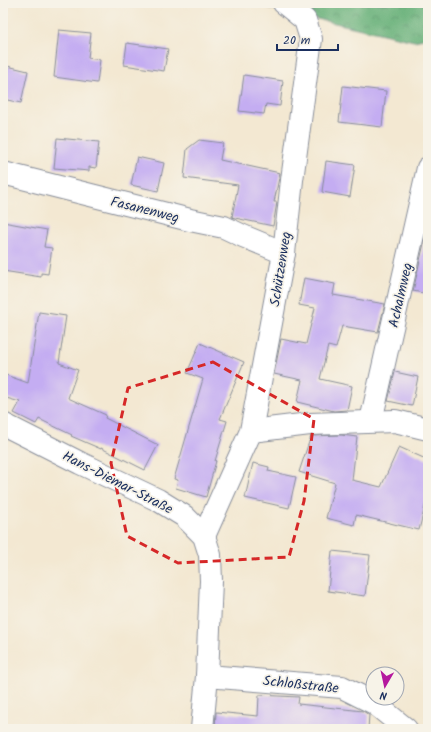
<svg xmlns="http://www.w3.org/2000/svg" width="431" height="732" font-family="Kalam,sans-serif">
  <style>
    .forest { fill: url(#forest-crowns); stroke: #40706b }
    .building { fill: #c4adf2 }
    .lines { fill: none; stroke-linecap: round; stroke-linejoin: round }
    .street-casing { stroke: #878c98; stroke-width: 24 }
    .street { stroke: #fff; stroke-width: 22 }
    .marked { fill: none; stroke: #d62828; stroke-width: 3; stroke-dasharray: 8 5; stroke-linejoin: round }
    .labels { text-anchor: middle; stroke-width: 3.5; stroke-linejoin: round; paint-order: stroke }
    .street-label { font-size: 14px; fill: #1b2f5e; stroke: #f7f3e8 }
  </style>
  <defs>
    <pattern id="forest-crowns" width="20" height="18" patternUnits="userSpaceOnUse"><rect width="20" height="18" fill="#66b078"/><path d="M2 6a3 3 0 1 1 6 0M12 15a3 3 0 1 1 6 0" fill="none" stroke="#539066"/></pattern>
  </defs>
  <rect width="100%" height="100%" fill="#f7f3e8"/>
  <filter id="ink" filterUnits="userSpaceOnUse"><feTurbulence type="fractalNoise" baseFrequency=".025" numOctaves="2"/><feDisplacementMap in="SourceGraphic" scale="8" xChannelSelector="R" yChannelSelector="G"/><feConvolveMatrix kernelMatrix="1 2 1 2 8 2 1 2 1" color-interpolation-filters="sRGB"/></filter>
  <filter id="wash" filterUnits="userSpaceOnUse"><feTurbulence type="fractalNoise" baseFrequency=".012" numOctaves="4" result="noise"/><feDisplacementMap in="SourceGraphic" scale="16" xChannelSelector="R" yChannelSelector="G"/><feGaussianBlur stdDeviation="0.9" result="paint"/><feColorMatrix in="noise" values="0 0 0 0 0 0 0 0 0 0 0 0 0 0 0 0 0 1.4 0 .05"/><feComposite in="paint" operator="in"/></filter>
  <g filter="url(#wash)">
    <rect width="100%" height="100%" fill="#f3e8d2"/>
    <path class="forest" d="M247,3H428V38L414,41Z"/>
    <g id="blocks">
      <g class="building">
        <path d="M59,30L91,33L88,58L100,60L97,83L54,77Z"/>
        <path d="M127,43L168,49L164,71L124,65Z"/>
        <path d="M3,65L28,71L21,103L3,99Z"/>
        <path d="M244,75L283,81L280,106L266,104L264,114L239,111Z"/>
        <path d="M343,86L386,91L382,127L339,122Z"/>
        <path d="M57,138L99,142L96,168L89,167V171L54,168Z"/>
        <path d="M199,140L223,143L220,160L280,173L274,202H277L273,226L235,218L232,217L238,185L184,178L187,149Z"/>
        <path d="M137,157L164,163L158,191L131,185Z"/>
        <path d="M326,161L355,165L350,197L322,192Z"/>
        <path d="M3,222L47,230L44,247L52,248L48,274L41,273V277L3,271Z"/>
        <path d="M425,239H428V294L413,291Z"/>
        <path d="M304,278L335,284L333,295L385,304L378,332L342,326L336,348L328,346L320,379L352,386L347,410L334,411L297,402L302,380L274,374L281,339L306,344L315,308L299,305Z"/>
        <path d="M39,312L66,316L59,363L78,370L68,398L106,415L105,418L158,445L145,470L101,448V449L71,436L72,435L39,419L36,424L14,413L20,402L3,397V374L28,383Z"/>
        <path d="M200,343L244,362L220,419L227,421L215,461H216L206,497L176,488L178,480L174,479L203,379L187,373Z"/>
        <path d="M395,372L418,377L412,406L388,401Z"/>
        <path d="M341,435L357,437L352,480L381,487L399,447L428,460V494L419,530L356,515L354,525L326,518L335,483L299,472L311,436Z"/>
        <path d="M253,463L269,467L268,471L296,477L289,508L245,498Z"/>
        <path d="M332,551L370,555L365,596L328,591Z"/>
        <path d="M259,695L299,697L298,704L363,711L369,715L368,729H215L216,712L258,716Z"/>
      </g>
    </g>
  </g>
  <g filter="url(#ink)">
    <use href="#blocks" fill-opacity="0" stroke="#878c98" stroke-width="1"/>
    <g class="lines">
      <g class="street-casing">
        <g id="street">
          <path d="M3,173L190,220L224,227L243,236L284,253"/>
          <path d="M371,421L428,168"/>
          <path d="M3,424L80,463L158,500L184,516L204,536L210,555L211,581L207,676L202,729"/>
          <path d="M251,431L310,424L395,421L428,429"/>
          <path d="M204,536L251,431L284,253L292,180L311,39L305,20L284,3"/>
          <path d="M207,676L342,687L374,703L406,729"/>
        </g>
      </g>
      <use href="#street" class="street"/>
    </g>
  </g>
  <path class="marked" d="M213,362L314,419L304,501L289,557L178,563L127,536L111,463L128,388Z"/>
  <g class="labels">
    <g class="street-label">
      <text transform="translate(145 209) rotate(14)" y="5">Fasanenweg</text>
      <text transform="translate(280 269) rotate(-81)" y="5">Schützenweg</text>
      <text transform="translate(400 295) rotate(-77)" y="5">Achalmweg</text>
      <text transform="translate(118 482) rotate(27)" y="5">Hans-Diemar-Straße</text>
      <text transform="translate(301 684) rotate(6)" y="5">Schloßstraße</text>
    </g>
  </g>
  <rect width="431" height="732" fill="none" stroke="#f7f3e8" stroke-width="16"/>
  <g transform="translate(385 686) rotate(189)"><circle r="19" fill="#f7f3e8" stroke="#9fa5b1"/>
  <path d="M0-3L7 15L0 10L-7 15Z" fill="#b5179e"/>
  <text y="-6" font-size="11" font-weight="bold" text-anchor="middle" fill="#1b2f5e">N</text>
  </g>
  <path d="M277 44v6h61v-6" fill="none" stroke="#1b2f5e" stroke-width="2"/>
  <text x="283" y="44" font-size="12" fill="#1b2f5e" stroke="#f7f3e8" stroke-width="3" paint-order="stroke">20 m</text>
</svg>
